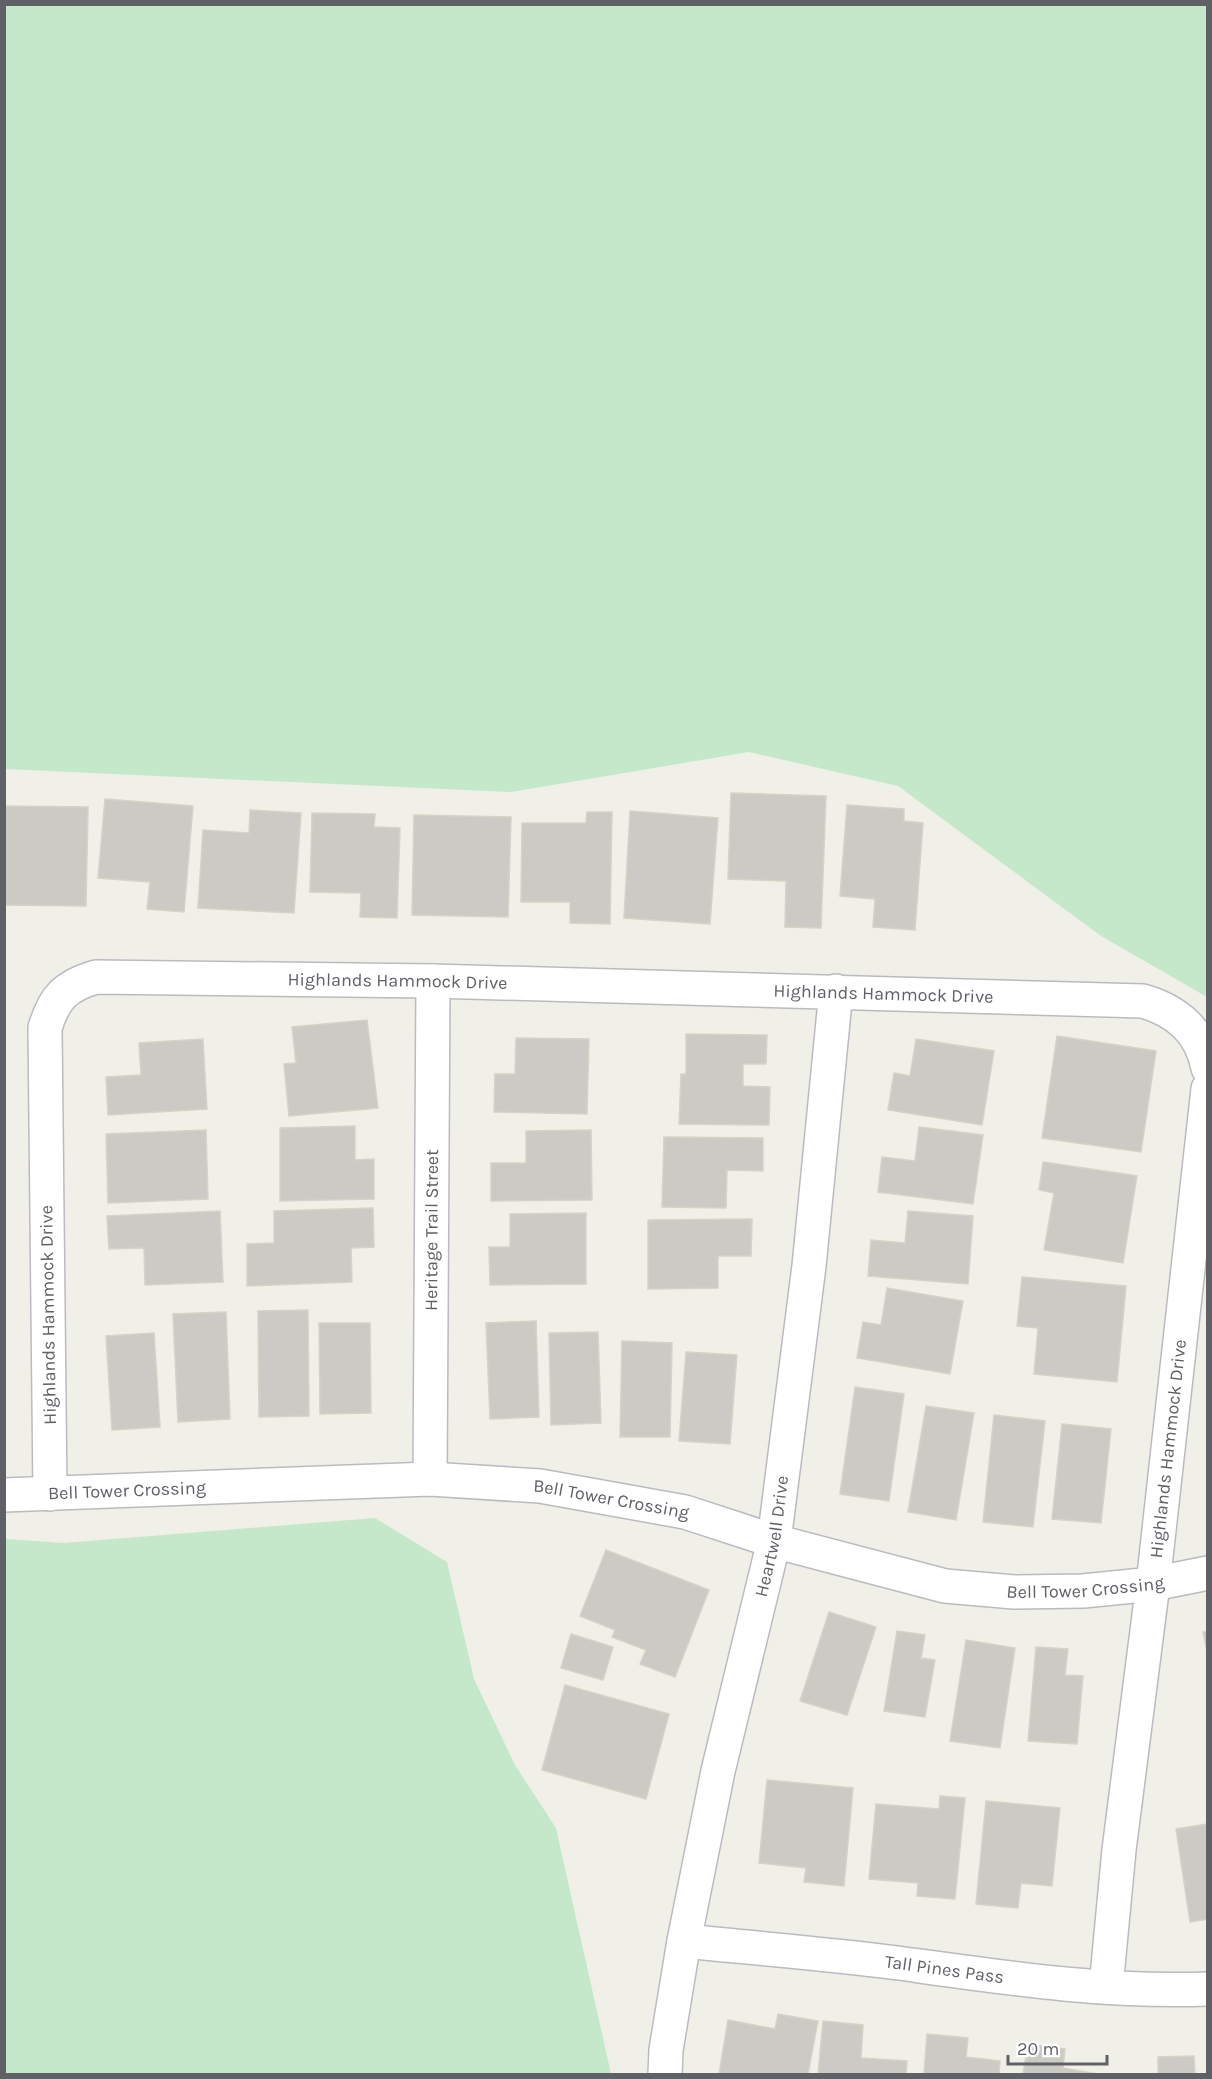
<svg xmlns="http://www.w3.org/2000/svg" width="1212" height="2079" font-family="Karla,sans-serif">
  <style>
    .green { fill: #c5e7ca }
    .building { fill: #cccac4; stroke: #d5d3c6; stroke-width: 1.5 }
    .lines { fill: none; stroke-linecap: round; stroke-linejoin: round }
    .minor-casing { stroke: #babbc0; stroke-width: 36 }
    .minor { stroke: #fff; stroke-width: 33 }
    .labels { text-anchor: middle; stroke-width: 4.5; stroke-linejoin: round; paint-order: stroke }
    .street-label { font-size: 18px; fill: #5f6167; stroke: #fff }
  </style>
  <rect width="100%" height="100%" fill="#f0f0e8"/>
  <g class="green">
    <path d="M4,5H1207V997L1101,936L898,786L749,752L511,792L5,769Z"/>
    <path d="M375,1518L447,1562L474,1679L515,1765L556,1828L611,2074H5V1539L64,1543Z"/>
  </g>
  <g class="building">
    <path d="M731,793L826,796L821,928L785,927L786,881L728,879Z"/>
    <path d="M105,799L193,806L184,912L147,909L150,882L98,878Z"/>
    <path d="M847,805L904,809V821L923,823L915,930L873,927L875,899L840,896Z"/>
    <path d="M4,806L88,807L86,906L4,905Z"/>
    <path d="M250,810L301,813L294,913L198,908L203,830L249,833Z"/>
    <path d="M630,811L718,818L710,924L624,918Z"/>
    <path d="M587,812H612L610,924L570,923V902H521L522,823H586Z"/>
    <path d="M312,813L375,814L374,827L400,828L397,918L360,917L361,893L310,892Z"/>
    <path d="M414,815L511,817L508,917L412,915Z"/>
    <path d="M367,1020L378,1108L289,1116L284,1064L296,1063L292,1027Z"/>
    <path d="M686,1034L767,1035L766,1064H743V1086L770,1087L769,1125L679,1124L681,1074H686Z"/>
    <path d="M1057,1036L1156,1051L1141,1152L1042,1138Z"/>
    <path d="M516,1038L589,1039L587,1114L494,1112L495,1074H515Z"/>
    <path d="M203,1039L207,1109L108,1115L106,1077L141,1075L139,1043Z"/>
    <path d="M916,1039L994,1051L982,1125L888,1110L894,1073L910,1076Z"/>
    <path d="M355,1126V1160L374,1159V1199L280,1201V1128Z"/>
    <path d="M919,1127L983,1135L973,1204L878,1192L882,1157L915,1161Z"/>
    <path d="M206,1130L208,1199L108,1203L106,1134Z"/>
    <path d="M591,1130L592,1200L491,1201V1163H526V1131Z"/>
    <path d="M664,1137L763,1138V1171L727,1170L726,1208L662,1207Z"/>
    <path d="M1043,1162L1137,1176L1123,1263L1044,1250L1054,1193L1039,1190Z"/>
    <path d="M373,1208L374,1247L351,1248L352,1282L247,1286V1244L274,1243V1211Z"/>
    <path d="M220,1211L223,1282L145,1285L144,1248L109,1249L107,1216Z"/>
    <path d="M908,1211L973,1216L968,1284L868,1276L871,1240L905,1243Z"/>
    <path d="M586,1213V1284L490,1285L489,1247H510V1214Z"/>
    <path d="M752,1219L751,1256H718V1288L648,1289V1220Z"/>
    <path d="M1022,1277L1126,1286L1117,1382L1034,1374L1038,1328L1017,1326Z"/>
    <path d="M887,1288L963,1301L950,1374L857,1358L863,1322L881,1325Z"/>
    <path d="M308,1310L309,1416L259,1417L258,1311Z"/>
    <path d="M226,1312L230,1419L178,1422L173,1314Z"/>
    <path d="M536,1321L539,1417L490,1419L486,1323Z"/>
    <path d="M319,1323H370L371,1413L320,1414Z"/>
    <path d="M598,1332L601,1423L551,1425L549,1333Z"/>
    <path d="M154,1333L160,1427L112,1430L106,1336Z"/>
    <path d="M622,1341L672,1343L670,1437H620Z"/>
    <path d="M686,1352L737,1355L730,1444L679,1441Z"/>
    <path d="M855,1387L904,1394L889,1501L840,1494Z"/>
    <path d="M926,1406L974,1413L956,1520L908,1512Z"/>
    <path d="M994,1415L1045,1421L1033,1527L983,1522Z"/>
    <path d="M1062,1424L1111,1429L1101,1523L1052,1519Z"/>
    <path d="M606,1550L709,1590L675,1677L640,1664L646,1650L612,1637L615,1630L580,1616Z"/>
    <path d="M829,1612L876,1627L847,1715L800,1701Z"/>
    <path d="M897,1631L925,1635L921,1658L935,1660L925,1717L884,1711Z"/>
    <path d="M1208,1631V1656L1203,1632Z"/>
    <path d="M571,1634L613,1647L603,1680L561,1668Z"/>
    <path d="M966,1640L1015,1648L1000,1748L950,1741Z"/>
    <path d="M1036,1647L1068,1649L1065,1675L1083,1676L1077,1744L1028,1741Z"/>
    <path d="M565,1685L669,1714L646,1799L542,1770Z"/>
    <path d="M767,1780L853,1788L844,1886L804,1882L806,1868L759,1863Z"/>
    <path d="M940,1796L965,1798L955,1899L917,1896L918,1883L869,1879L876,1804L939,1809Z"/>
    <path d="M986,1801L1060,1808L1052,1886L1021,1883L1018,1908L976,1904Z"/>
    <path d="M1208,1824V1919L1190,1922L1176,1829Z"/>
    <path d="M778,2014L818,2021L808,2074H719L728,2020L775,2029Z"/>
    <path d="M823,2021L863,2025L861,2058L907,2061L906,2074H818Z"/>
    <path d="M927,2034L968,2038L966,2057L1000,2061L999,2074H924Z"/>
    <path d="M1028,2044L1065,2049L1063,2068L1098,2074H1023Z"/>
    <path d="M1194,2056L1195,2074H1138H1158V2057Z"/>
  </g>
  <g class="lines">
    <g class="minor-casing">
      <g id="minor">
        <path id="s1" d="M430,1479L433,981"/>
        <path id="s2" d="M50,1494L45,1028C54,998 65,986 96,977L433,981L1143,1001C1177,1011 1201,1031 1208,1068"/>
        <path id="s3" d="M4,1495L430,1479L540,1486L685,1512L774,1541L945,1586L1014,1592L1083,1591L1153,1584L1208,1573"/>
        <path id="s4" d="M684,1941C755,1948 827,1954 898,1963C1000,1977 1104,1993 1208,1989"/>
        <path id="s5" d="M1106,1987L1119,1850L1153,1584L1208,1089"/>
        <path id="s6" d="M665,2074L666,2050L684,1941L718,1771L774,1541L809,1266L836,991"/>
      </g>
    </g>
    <use href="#minor" class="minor"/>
  </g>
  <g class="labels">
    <g class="street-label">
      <text dy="6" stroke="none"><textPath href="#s2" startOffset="844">Highlands Hammock Drive</textPath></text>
      <text dy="6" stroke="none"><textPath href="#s2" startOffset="1330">Highlands Hammock Drive</textPath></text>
      <text dy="6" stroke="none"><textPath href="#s1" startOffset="249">Heritage Trail Street</textPath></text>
      <text transform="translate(48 1315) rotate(-91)" y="6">Highlands Hammock Drive</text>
      <text dy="6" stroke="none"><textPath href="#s5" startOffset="542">Highlands Hammock Drive</textPath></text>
      <text dy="6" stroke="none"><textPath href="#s3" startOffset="123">Bell Tower Crossing</textPath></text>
      <text dy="6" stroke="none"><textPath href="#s3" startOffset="609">Bell Tower Crossing</textPath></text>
      <text dy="6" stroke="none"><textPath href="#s6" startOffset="549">Heartwell Drive</textPath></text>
      <text dy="6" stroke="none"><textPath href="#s3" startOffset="1095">Bell Tower Crossing</textPath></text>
      <text dy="6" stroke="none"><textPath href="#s4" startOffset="262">Tall Pines Pass</textPath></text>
    </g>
  </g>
  <rect width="1212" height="2079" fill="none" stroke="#5f6167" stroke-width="12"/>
  <path d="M1008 2055v9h99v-9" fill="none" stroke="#5f6167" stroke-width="3"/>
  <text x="1017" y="2055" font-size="18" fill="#5f6167" stroke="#ffffff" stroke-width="4.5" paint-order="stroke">20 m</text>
</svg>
